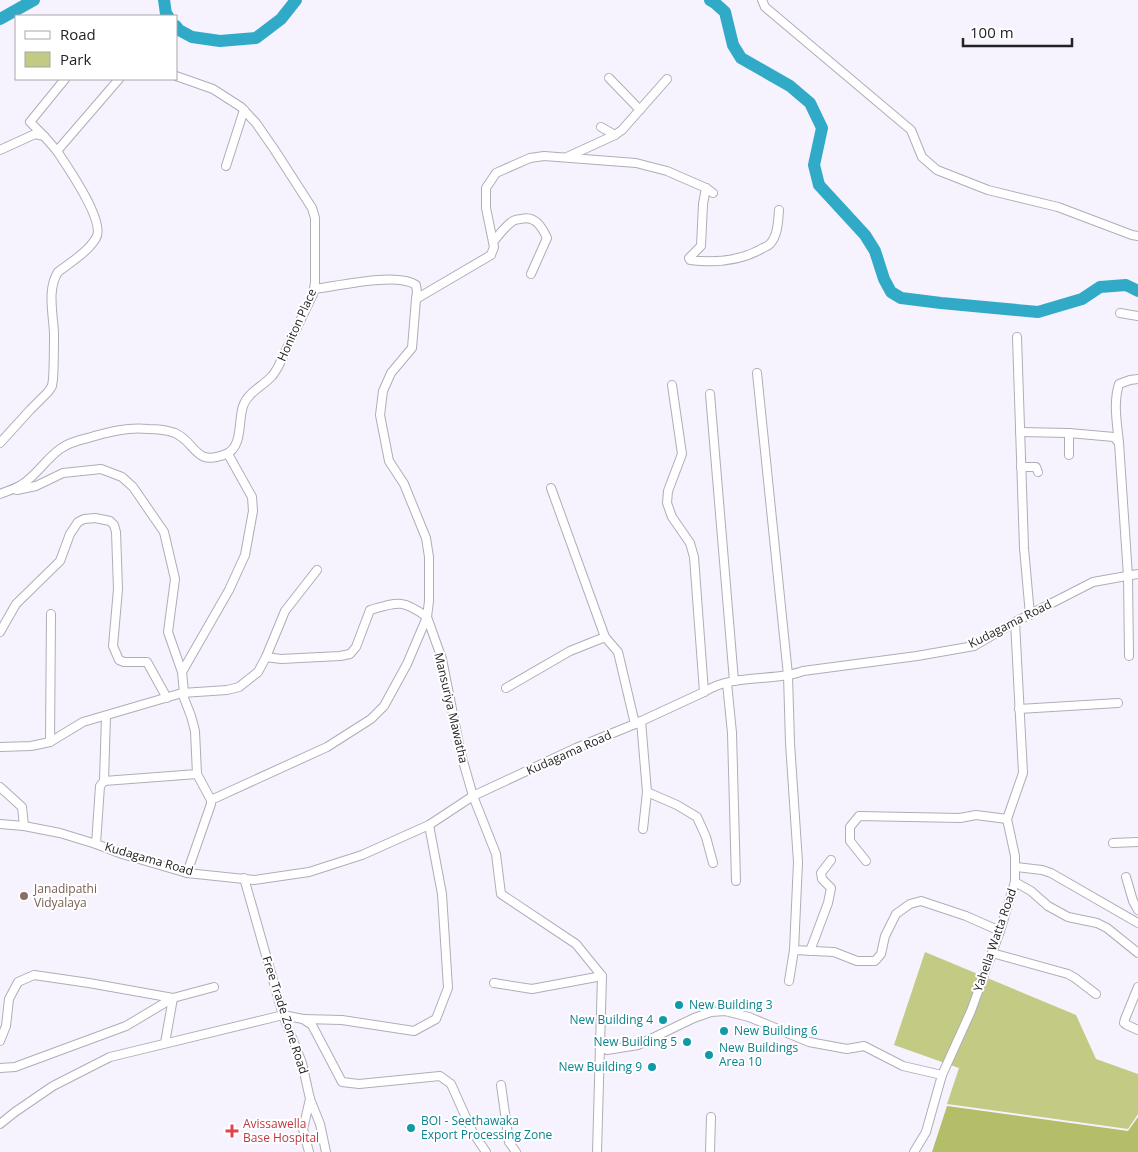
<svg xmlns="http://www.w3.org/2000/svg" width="1138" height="1152" font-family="'Open Sans',sans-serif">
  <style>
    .green { fill: #c2ca84 }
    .forest { fill: #b4bd67 }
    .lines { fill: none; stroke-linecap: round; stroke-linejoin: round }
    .river { stroke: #31aac8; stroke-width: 12 }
    .minor-casing { stroke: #b1adb8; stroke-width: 10 }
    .minor { stroke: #fff; stroke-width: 8 }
    .education-dot { fill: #8d6e63; stroke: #fff; stroke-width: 2 }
    .culture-dot { fill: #0f9aa8; stroke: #fff; stroke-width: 2 }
    .health-dot { fill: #e0444e; stroke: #fff; stroke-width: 2 }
    .labels { text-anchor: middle; stroke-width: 4; stroke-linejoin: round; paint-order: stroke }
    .street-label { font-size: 12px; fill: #232226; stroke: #fff }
    .education-label { font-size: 12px; fill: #785e54; stroke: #fff; text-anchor: start }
    .culture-label { font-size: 12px; fill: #0d838f; stroke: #fff; text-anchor: start }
    .health-label { font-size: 12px; fill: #be3a42; stroke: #fff; text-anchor: start }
  </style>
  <rect width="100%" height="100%" fill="#f6f2fe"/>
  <path class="green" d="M925,952L1076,1015L1096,1059L1138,1074V1114L1128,1129L947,1104L959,1068L894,1045Z"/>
  <path class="forest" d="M947,1106L1128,1131L1138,1117V1152H932Z"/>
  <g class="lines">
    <g class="river">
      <path d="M164,0L166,14L168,16"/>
      <path d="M710,0L715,3L725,12L733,45L741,58L790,86L810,103L822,128L814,165L819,185L865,235L875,251L884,279L891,292L901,298L941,303L1038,312L1082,299L1100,287L1126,285L1138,291"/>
      <path d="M0,19L34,0"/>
      <path d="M176,26L179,30L192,37L220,41L256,38L281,19L296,0"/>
    </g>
    <g class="minor-casing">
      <g id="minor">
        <path d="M762,0L765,7L911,130L922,157L937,170L988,190L1058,207L1132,235L1138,236"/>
        <path d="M609,78L640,110"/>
        <path d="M601,127L615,135"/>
        <path d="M44,136L30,122L65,79"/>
        <path d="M0,150L35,134L44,136L57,151"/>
        <path d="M567,157L615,135L622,130L667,79"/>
        <path d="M226,166L244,110"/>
        <path d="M706,188L703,204L701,246L689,258L690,260C715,263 741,261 763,248C765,247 768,246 770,244C778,235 778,222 779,210"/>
        <path d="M493,242C499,235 505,226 513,221C514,220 519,219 521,219C535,215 542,227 547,238L531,274"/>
        <path d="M416,299L491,255L494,247L486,208V188L496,173L530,158L544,156L636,163L667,171L706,188L713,193"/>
        <path d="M1120,313L1138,316"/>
        <path d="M1017,337L1024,548L1030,615"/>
        <path d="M757,373L788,675L790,743L798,862L794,950L789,981"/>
        <path d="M672,385L682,454L668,491L667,503L672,517L690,543L694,557L704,692"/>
        <path d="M710,394L734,681"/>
        <path d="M1020,432L1069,433L1114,437L1119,443L1128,576L1129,656"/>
        <path d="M1069,433V455"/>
        <path d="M0,443L30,410L48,392L52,386L53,379C54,364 54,348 54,333C53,313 47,289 58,272C71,262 88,252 96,238C106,222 67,166 57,151L119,79"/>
        <path d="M1119,443C1117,423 1113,403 1119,384L1130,380L1138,379"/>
        <path d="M1021,467H1036L1038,472"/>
        <path d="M551,488L605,637L618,652L635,724"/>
        <path d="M17,490L36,486L63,473L101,469L122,477L133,487L164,532L175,579L168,632L182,672L184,693"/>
        <path d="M0,494C7,491 15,489 21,485C35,477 46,459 60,449C68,443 79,440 88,438C108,432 127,427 148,429C156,429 167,430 175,433C197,443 194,467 226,454C243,447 238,421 243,406C248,392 262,387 272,376C274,374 276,370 278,367L313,294L315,283V218L312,208L274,149L256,123L241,107L213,89L176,76"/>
        <path d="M0,632L16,604L60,561L70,534L78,522L84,519L95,518L110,521L114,525L116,532L118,589L113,646L119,660L124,662H147L167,698"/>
        <path d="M266,657L285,611L317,570"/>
        <path d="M182,672L229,590L245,555L253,511L252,497L228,454"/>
        <path d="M727,683L732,733L736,881"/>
        <path d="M506,688L570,651L605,637"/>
        <path d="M1019,709L1118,703"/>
        <path d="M641,721L647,792L677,805L697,817L706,837L713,863"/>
        <path d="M50,742L51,614"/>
        <path d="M0,747L31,746L50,742L83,722L182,693L227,690L239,687L258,672L266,657L281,659L340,656L350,654L356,647L370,610C398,602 402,599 427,617L429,601V557L426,538L404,484L389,461L380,415L383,391L391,373L412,348L416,299L417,292L416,285C397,272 338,286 315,289"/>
        <path d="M104,781L106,716"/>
        <path d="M0,787L22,807L24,826"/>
        <path d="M211,800L327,747L371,719L384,706L407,664L427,617L442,659L461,754L473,796L496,854L501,894L576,944L602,976L597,1152"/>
        <path d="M0,824L24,826L60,833L96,844L122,854L187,873L254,880L309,872L362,855L429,825L473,796L576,748L635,724L704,692C729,676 760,680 788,675C793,674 798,673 803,671L917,656L974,646L1015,622L1093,582L1138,574"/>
        <path d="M643,829L647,792"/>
        <path d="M1113,843L1138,842"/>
        <path d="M96,844L100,786L104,781L197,774L195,731L191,716L182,693"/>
        <path d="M866,861L850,841V827L859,816L960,818L976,815L1007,819"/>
        <path d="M1016,867L1042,870L1051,873L1138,923"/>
        <path d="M187,873L211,804V800L197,774"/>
        <path d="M1126,877L1133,901L1138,910"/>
        <path d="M244,878L283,1015L302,1063L310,1099L320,1124L326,1152"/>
        <path d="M1015,882L1031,891L1048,906L1068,917L1097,923L1107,928L1138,953"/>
        <path d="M794,950L834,952L857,961H875L881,954L885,936L896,914L910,904L921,901L966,916L1000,931"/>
        <path d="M810,951L828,903L831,888L822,879L821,873L831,860"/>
        <path d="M992,953L1068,974L1075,978L1096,994"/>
        <path d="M494,983L532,989L602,976"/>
        <path d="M1138,987L1125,1019L1124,1023L1127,1025L1138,1030"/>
        <path d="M303,1019L342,1020L414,1031L436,1019L448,988L442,894L429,825"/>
        <path d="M0,1041L6,1026L9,999L18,982L34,975L89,983L173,998L165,1043"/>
        <path d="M599,1046L607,1050L638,1045L694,1018L711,1012L725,1011L749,1017L809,1042L847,1049L864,1046L903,1066L942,1075L926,1132L914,1152"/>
        <path d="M0,1068L15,1067L126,1026L173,998L214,987"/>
        <path d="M942,1075L971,1011L1000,931L1015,882V856L1007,819L1023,773L1015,622"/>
        <path d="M501,1085L509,1142L516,1152"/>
        <path d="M0,1124L15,1112L53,1086L110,1057L283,1015L303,1019L312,1025L342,1082L359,1084L440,1076L451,1084L472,1131L486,1152"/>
        <path d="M309,1152L303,1129L310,1099"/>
        <path d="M710,1152L711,1117"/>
      </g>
    </g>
    <use href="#minor" class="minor"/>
  </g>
  <circle class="education-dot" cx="24" cy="896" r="5"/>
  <g class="culture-dot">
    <circle cx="679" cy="1005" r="5"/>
    <circle cx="663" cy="1020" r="5"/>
    <circle cx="724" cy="1031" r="5"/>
    <circle cx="687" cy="1042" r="5"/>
    <circle cx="709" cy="1055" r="5"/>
    <circle cx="652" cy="1067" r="5"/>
    <circle cx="411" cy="1128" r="5"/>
  </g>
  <path class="health-dot" d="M229.5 1123.5h5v5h5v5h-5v5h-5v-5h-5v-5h5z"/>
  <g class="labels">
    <g class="street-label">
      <text transform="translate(297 325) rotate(-66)" y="4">Honiton Place</text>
      <text transform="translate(1010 624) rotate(-27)" y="4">Kudagama Road</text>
      <text transform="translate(451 708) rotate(77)" y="4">Mansuriya Mawatha</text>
      <text transform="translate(569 753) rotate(-24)" y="4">Kudagama Road</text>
      <text transform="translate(149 859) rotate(16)" y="4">Kudagama Road</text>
      <text transform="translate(995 940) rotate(-71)" y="4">Yahella Watta Road</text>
      <text transform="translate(285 1015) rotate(72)" y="4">Free Trade Zone Road</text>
    </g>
    <g class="education-label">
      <text x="34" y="893">Janadipathi<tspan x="34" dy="14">Vidyalaya</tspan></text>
    </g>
    <g class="culture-label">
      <text x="689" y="1009">New Building 3</text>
      <text x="653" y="1024" text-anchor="end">New Building 4</text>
      <text x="734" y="1035">New Building 6</text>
      <text x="677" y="1046" text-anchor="end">New Building 5</text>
      <text x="719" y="1052">New Buildings<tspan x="719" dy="14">Area 10</tspan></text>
      <text x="642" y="1071" text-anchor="end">New Building 9</text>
      <text x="421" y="1125">BOI - Seethawaka<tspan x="421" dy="14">Export Processing Zone</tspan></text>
    </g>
    <g class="health-label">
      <text x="243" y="1128">Avissawella<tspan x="243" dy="14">Base Hospital</tspan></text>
    </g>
  </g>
  <rect x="15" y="15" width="162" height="65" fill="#ffffff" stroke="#a7a7a8"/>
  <rect x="25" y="31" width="25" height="8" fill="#ffffff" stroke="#a7a7a8"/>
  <text x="60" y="40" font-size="15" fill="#232226">Road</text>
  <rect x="25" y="52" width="25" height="15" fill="#c2ca84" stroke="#a7a7a8"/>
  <text x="60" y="65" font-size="15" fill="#232226">Park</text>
  <path d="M963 38v8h109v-8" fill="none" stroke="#232226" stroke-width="2.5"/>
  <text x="970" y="38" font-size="15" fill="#232226" stroke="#ffffff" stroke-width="4" paint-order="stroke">100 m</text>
</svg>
